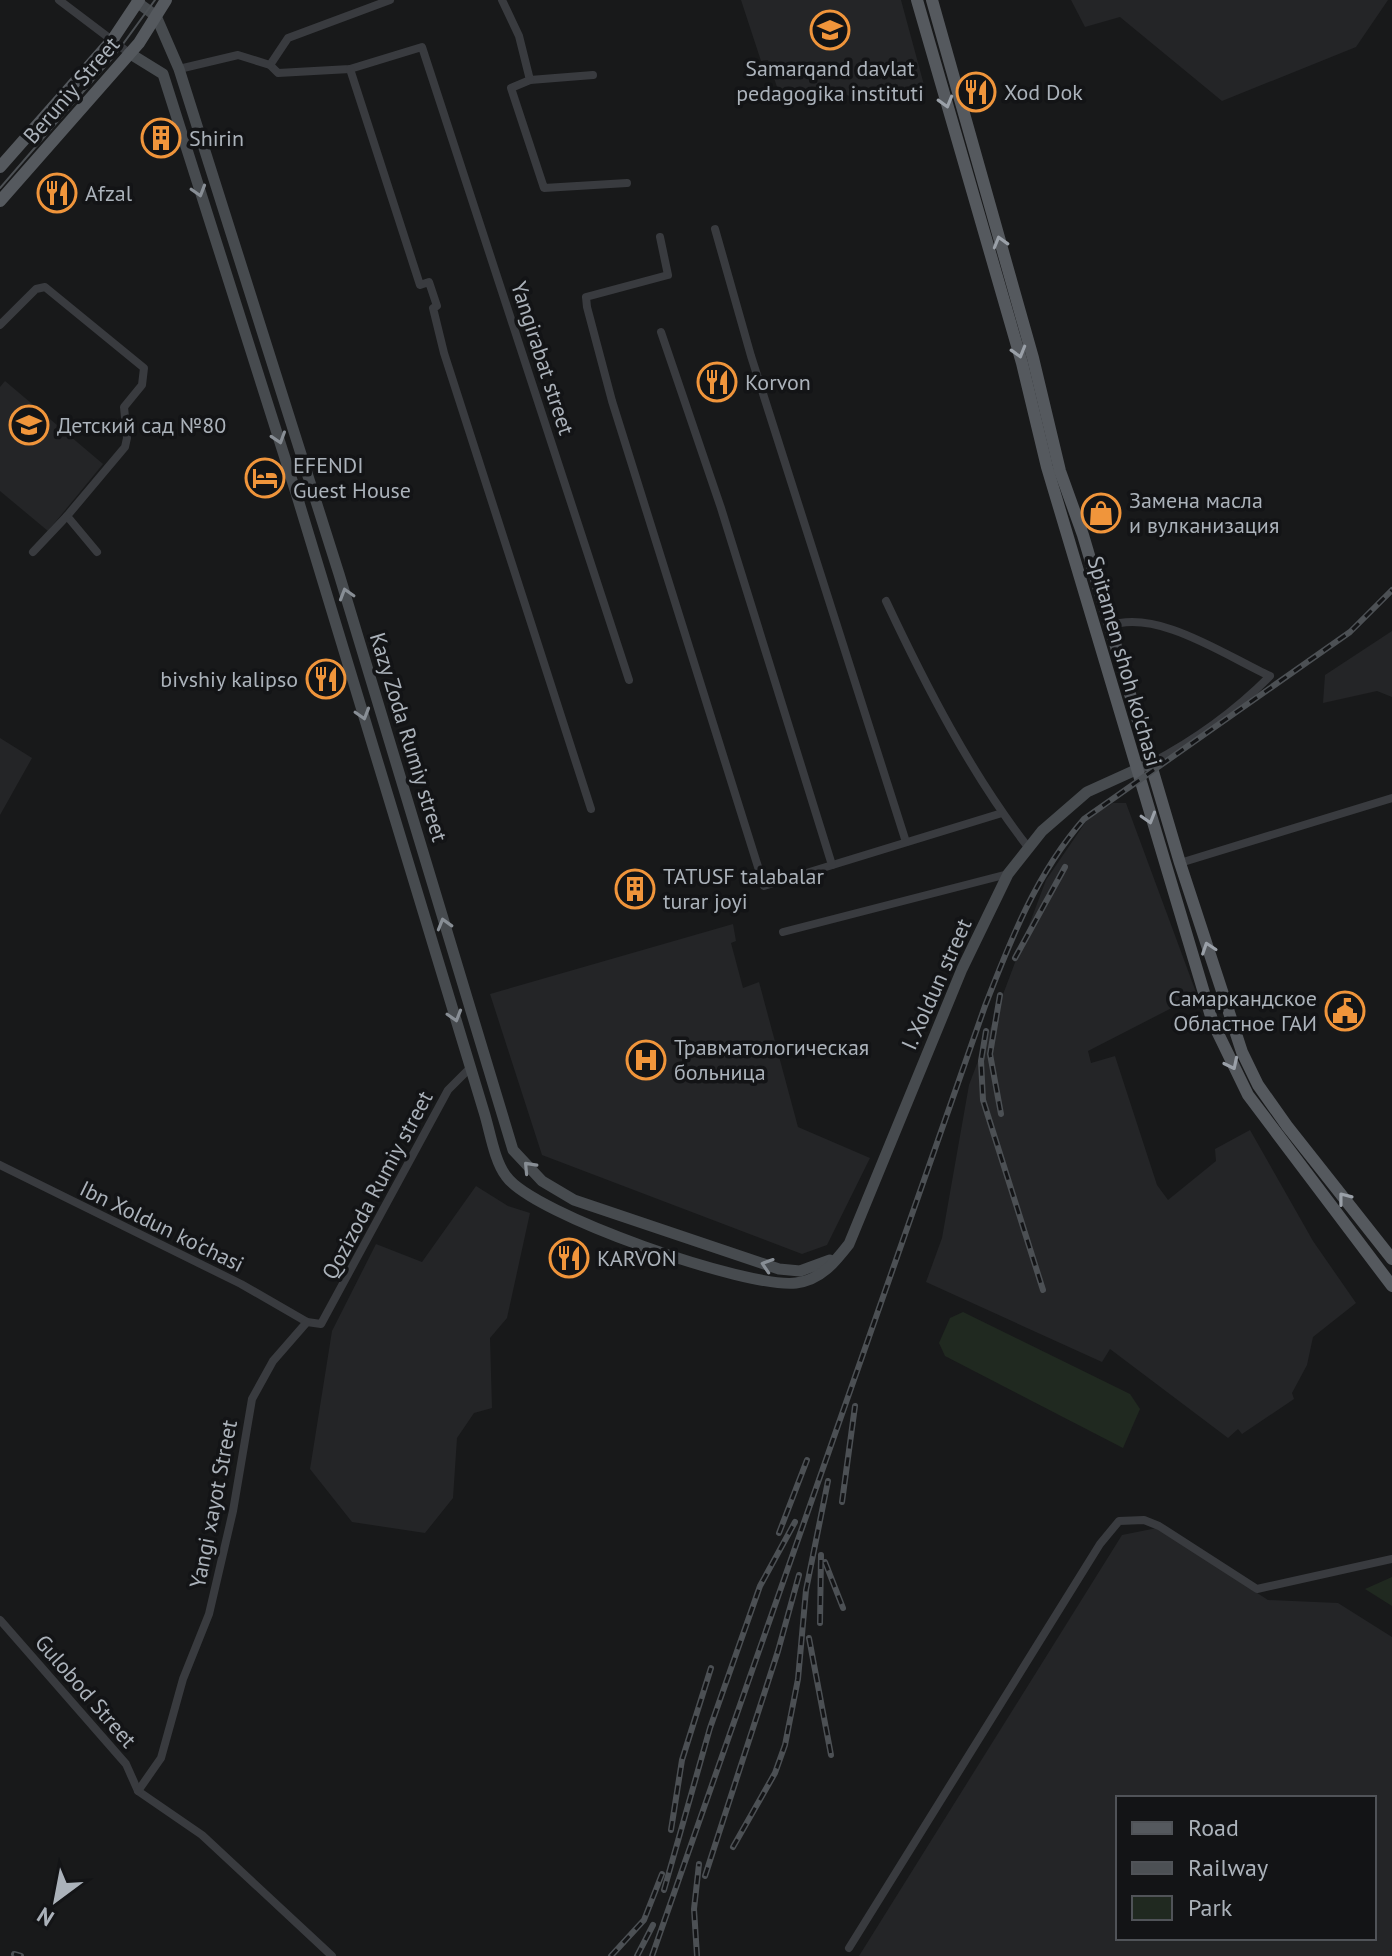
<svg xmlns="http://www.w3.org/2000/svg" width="1392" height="1956" font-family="'PT Sans',sans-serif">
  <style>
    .built { fill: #242527; fill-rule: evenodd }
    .green { fill: #202920 }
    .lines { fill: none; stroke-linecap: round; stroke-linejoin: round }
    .street { stroke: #393b3f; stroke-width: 8 }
    .secondary { stroke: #474b4f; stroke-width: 11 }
    .primary { stroke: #55595e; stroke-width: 12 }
    .tram { stroke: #4c5054; stroke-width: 2 }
    .rail-casing { stroke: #4c5054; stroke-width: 6 }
    .rail { stroke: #131416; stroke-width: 3; stroke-dasharray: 9; stroke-linecap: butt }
    .oneway { stroke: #9aa0a8 }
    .oneway2 { stroke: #888e95 }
    .labels { text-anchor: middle; stroke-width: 7; stroke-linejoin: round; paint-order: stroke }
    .poi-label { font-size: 22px; fill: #abb2ba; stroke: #131416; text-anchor: start }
    .street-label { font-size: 22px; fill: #abb2ba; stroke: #131416 }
  </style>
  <rect width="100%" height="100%" fill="#18191a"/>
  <g class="built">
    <path d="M741,0H901L924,85L866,105L832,87L782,102L768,60L761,61Z"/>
    <path d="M1071,0H1388L1356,47L1222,101L1120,17L1085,27Z"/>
    <path d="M5,381L103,464L48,531L0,491V387Z"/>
    <path d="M1392,631V697L1377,691L1323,703L1325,675Z"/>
    <path d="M0,738L32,758L0,815Z"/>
    <path d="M1113,803H1126L1197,995L1088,1051L1091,1063L1115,1056L1157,1185L1168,1200L1216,1161L1215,1149L1250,1130L1313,1241L1356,1303L1313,1337L1307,1365L1292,1393L1294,1399L1242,1434L1238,1429L1228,1438L1110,1349L1102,1362L926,1282L942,1238L969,1085L1046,880L1089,817Z"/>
    <path d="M733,924L736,941L731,943L743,988L759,982L798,1127L870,1158L827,1245L802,1254L542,1155L490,994Z"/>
    <path d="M476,1186L508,1206L530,1213L507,1318L490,1338L492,1408L474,1413L457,1438L453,1498L425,1533L352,1522L310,1469L332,1331L376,1244L422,1262Z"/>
    <path d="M1157,1528L1268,1600L1338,1603L1392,1637V1956H859L1122,1535ZM1118,1798H1374V1938H1118Z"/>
  </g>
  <g class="green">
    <path d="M963,1312L1130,1394L1140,1409L1123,1448L945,1356L939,1343L950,1318Z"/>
    <path d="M1392,1577V1606L1365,1589Z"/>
  </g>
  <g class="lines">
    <g class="street">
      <path d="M59,0L129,53"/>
      <path d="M390,0L288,38L270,65L278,73L350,69L422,47L629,680"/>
      <path d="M502,0L519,36L530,80L593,75"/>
      <path d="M179,69L238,55L270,65"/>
      <path d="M350,69L420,285L429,282L437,306L433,308L444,353L591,809"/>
      <path d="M530,80L511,88L544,188L627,183"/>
      <path d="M715,229L751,356L906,842"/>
      <path d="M660,237L668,275L586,297L587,307L612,401L764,886L1002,813"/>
      <path d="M0,325L36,289L45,287L144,368L142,385L124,407L127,438L125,447L67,516L97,552"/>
      <path d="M661,332L721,508L832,865"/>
      <path d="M33,552L67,516"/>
      <path d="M886,601C925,684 971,774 1028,847"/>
      <path d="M1109,626C1157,608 1226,656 1270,676C1235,711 1195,740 1151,763"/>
      <path d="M1180,863L1392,798"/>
      <path d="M783,932L1008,874"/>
      <path d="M0,1165L241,1284L307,1322L321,1324L448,1090L471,1067"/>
      <path d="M0,1620L126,1764L138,1791L202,1835L332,1956"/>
      <path d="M138,1791L161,1758L183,1679L209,1614L233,1511L252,1399L273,1361L307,1322"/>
      <path d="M849,1948L1100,1544L1119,1521L1144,1520L1159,1526L1257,1589L1392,1559"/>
    </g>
    <g class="secondary">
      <path d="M137,2L156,16L179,69L339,574L513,1150L542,1181L574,1200L779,1269L800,1271L830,1260"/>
      <path d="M129,53L163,74L297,496L484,1112C490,1131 494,1160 506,1176C533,1215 749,1289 796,1283C821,1280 835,1262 849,1244L962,969L1008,874L1042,831L1087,792L1151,763"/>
    </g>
    <g class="primary">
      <path d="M917,0L1022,363L1047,467L1213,1023L1248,1095L1392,1286"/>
      <path d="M932,0L1033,358L1060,471L1083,535L1180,863L1242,1052L1258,1085L1287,1126L1392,1259"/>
      <path d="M0,167L113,39L139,0"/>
      <path d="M0,201L139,43L166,0"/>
    </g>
    <path class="tram" d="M0,188L115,55L155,0"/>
    <g class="rail-casing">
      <g id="rail">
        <path d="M1015,958L1065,867"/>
        <path d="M1000,995L990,1054L1001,1114"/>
        <path d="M986,1031L981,1061L983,1100L1043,1290"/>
        <path d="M842,1502L855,1406"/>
        <path d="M779,1533L807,1460"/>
        <path d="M825,1562L843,1608"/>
        <path d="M820,1623L821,1555"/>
        <path d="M809,1638L831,1755"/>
        <path d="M671,1830L682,1760L711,1668"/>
        <path d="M733,1847L775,1773L785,1745L798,1679L806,1590L828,1481"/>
        <path d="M705,1876L778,1651L799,1575"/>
        <path d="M664,1890L710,1728L760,1586L795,1522"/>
        <path d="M14,1954L21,1956"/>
        <path d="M611,1956L644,1920L662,1874"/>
        <path d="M637,1956L653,1925"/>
        <path d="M652,1956L985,1006C1011,939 1036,874 1084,819L1350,632L1392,590"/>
        <path d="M697,1956L694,1909L699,1864"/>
      </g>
    </g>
    <use href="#rail" class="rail"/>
  </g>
  <defs><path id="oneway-chevron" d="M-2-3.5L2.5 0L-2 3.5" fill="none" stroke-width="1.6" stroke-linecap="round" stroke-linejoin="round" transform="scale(2)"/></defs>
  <g class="oneway">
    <use href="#oneway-chevron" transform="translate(946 102) rotate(74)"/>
    <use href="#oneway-chevron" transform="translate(1000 242) rotate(-106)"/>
    <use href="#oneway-chevron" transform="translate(1019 352) rotate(74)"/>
    <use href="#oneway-chevron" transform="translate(1149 818) rotate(73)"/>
    <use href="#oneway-chevron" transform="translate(1208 948) rotate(-109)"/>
    <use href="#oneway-chevron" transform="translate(1232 1064) rotate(64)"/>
    <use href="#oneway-chevron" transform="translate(1344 1198) rotate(-128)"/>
  </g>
  <g class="oneway2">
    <use href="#oneway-chevron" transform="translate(199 191) rotate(73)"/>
    <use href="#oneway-chevron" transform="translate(279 438) rotate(72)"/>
    <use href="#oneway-chevron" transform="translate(346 594) rotate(-107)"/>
    <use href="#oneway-chevron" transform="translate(363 714) rotate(73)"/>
    <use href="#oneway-chevron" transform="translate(444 924) rotate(-106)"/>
    <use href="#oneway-chevron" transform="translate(455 1016) rotate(73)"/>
    <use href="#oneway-chevron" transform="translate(529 1167) rotate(-133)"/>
    <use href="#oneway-chevron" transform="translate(767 1265) rotate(-162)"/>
  </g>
  <defs>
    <g id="university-ring" transform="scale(2)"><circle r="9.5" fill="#131416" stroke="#f0953b" stroke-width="1.5"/><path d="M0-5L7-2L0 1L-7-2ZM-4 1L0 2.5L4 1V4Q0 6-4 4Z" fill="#f0953b"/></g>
    <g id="restaurant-ring" transform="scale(2)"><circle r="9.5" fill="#131416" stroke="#f0953b" stroke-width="1.5"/><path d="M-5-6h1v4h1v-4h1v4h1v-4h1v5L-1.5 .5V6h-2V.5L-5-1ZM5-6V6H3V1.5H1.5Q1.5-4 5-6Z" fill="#f0953b"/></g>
    <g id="building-ring" transform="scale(2)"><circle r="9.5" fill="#131416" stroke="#f0953b" stroke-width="1.5"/><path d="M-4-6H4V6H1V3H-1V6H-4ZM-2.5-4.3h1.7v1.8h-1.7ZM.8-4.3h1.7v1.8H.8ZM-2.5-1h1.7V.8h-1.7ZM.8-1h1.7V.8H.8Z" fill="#f0953b"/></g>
    <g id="school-ring" transform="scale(2)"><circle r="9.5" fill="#131416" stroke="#f0953b" stroke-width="1.5"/><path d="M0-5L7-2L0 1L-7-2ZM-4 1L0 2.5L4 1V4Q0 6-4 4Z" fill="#f0953b"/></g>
    <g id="hotel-ring" transform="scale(2)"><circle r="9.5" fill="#131416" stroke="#f0953b" stroke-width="1.5"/><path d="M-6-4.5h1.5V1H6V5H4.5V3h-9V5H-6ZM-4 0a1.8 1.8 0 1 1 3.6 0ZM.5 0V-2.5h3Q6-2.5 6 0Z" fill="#f0953b"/></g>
    <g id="shop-ring" transform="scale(2)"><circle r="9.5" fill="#131416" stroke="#f0953b" stroke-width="1.5"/><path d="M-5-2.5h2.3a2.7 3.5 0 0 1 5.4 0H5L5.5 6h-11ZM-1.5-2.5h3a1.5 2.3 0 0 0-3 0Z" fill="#f0953b"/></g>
    <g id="civic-ring" transform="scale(2)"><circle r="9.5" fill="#131416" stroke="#f0953b" stroke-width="1.5"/><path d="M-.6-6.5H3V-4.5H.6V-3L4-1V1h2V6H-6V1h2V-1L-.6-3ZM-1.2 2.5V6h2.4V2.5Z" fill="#f0953b"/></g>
    <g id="hospital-ring" transform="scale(2)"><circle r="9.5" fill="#131416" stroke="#f0953b" stroke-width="1.5"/><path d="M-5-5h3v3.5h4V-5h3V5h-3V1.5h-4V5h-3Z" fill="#f0953b"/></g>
  </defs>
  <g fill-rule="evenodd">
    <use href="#university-ring" x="830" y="30"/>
    <use href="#restaurant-ring" x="976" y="92"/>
    <use href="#building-ring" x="161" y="138"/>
    <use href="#restaurant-ring" x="57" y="193"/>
    <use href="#restaurant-ring" x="717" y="382"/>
    <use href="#school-ring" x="29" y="425"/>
    <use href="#hotel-ring" x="265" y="478"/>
    <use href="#shop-ring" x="1101" y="513"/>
    <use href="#restaurant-ring" x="326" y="679"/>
    <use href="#building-ring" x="635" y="889"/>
    <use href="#civic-ring" x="1345" y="1011"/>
    <use href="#hospital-ring" x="646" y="1060"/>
    <use href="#restaurant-ring" x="569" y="1258"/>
  </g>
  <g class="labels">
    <g class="poi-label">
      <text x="830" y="76" text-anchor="middle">Samarqand davlat<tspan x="830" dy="25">pedagogika instituti</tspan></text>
      <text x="1004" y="100">Xod Dok</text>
      <text x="189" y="146">Shirin</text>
      <text x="85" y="201">Afzal</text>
      <text x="745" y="390">Korvon</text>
      <text x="57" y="433">Детский сад №80</text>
      <text x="293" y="473">EFENDI<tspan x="293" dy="25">Guest House</tspan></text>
      <text x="1129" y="508">Замена масла<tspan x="1129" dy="25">и вулканизация</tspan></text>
      <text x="298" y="687" text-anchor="end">bivshiy kalipso</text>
      <text x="663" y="884">TATUSF talabalar<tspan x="663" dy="25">turar joyi</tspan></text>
      <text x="1317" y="1006" text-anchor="end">Самаркандское<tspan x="1317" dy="25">Областное ГАИ</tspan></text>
      <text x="674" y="1055">Травматологическая<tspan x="674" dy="25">больница</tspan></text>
      <text x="597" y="1266">KARVON</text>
    </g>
    <g class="street-label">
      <text transform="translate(71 90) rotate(-49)" y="8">Beruniy Street</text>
      <text transform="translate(543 358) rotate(72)" y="8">Yangirabat street</text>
      <text transform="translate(1125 661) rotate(74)" y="8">Spitamen shoh ko'chasi</text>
      <text transform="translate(409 737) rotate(73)" y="8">Kazy Zoda Rumiy street</text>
      <text transform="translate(936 984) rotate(-66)" y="8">I. Xoldun street</text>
      <text transform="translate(377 1185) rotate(-62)" y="8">Qozizoda Rumiy street</text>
      <text transform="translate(162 1226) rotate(26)" y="8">Ibn Xoldun ko'chasi</text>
      <text transform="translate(213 1504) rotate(-79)" y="8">Yangi xayot Street</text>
      <text transform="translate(86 1691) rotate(49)" y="8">Gulobod Street</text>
    </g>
  </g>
  <rect x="1116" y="1796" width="260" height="144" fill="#131416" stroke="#505358" stroke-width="2"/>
  <rect x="1132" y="1822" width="40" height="12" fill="#55595e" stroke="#505358" stroke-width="2"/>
  <text x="1188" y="1836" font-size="24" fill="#abb2ba">Road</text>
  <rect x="1132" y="1862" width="40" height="12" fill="#4c5054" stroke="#505358" stroke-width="2"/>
  <text x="1188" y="1876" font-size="24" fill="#abb2ba">Railway</text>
  <rect x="1132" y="1896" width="40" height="24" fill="#202920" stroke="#505358" stroke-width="2"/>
  <text x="1188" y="1916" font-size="24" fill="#abb2ba">Park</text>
  <g transform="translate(56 1900) rotate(212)" stroke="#131416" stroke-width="6" paint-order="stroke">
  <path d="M0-6L14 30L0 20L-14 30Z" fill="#abb2ba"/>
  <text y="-12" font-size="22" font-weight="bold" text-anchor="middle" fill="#abb2ba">N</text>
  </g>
</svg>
